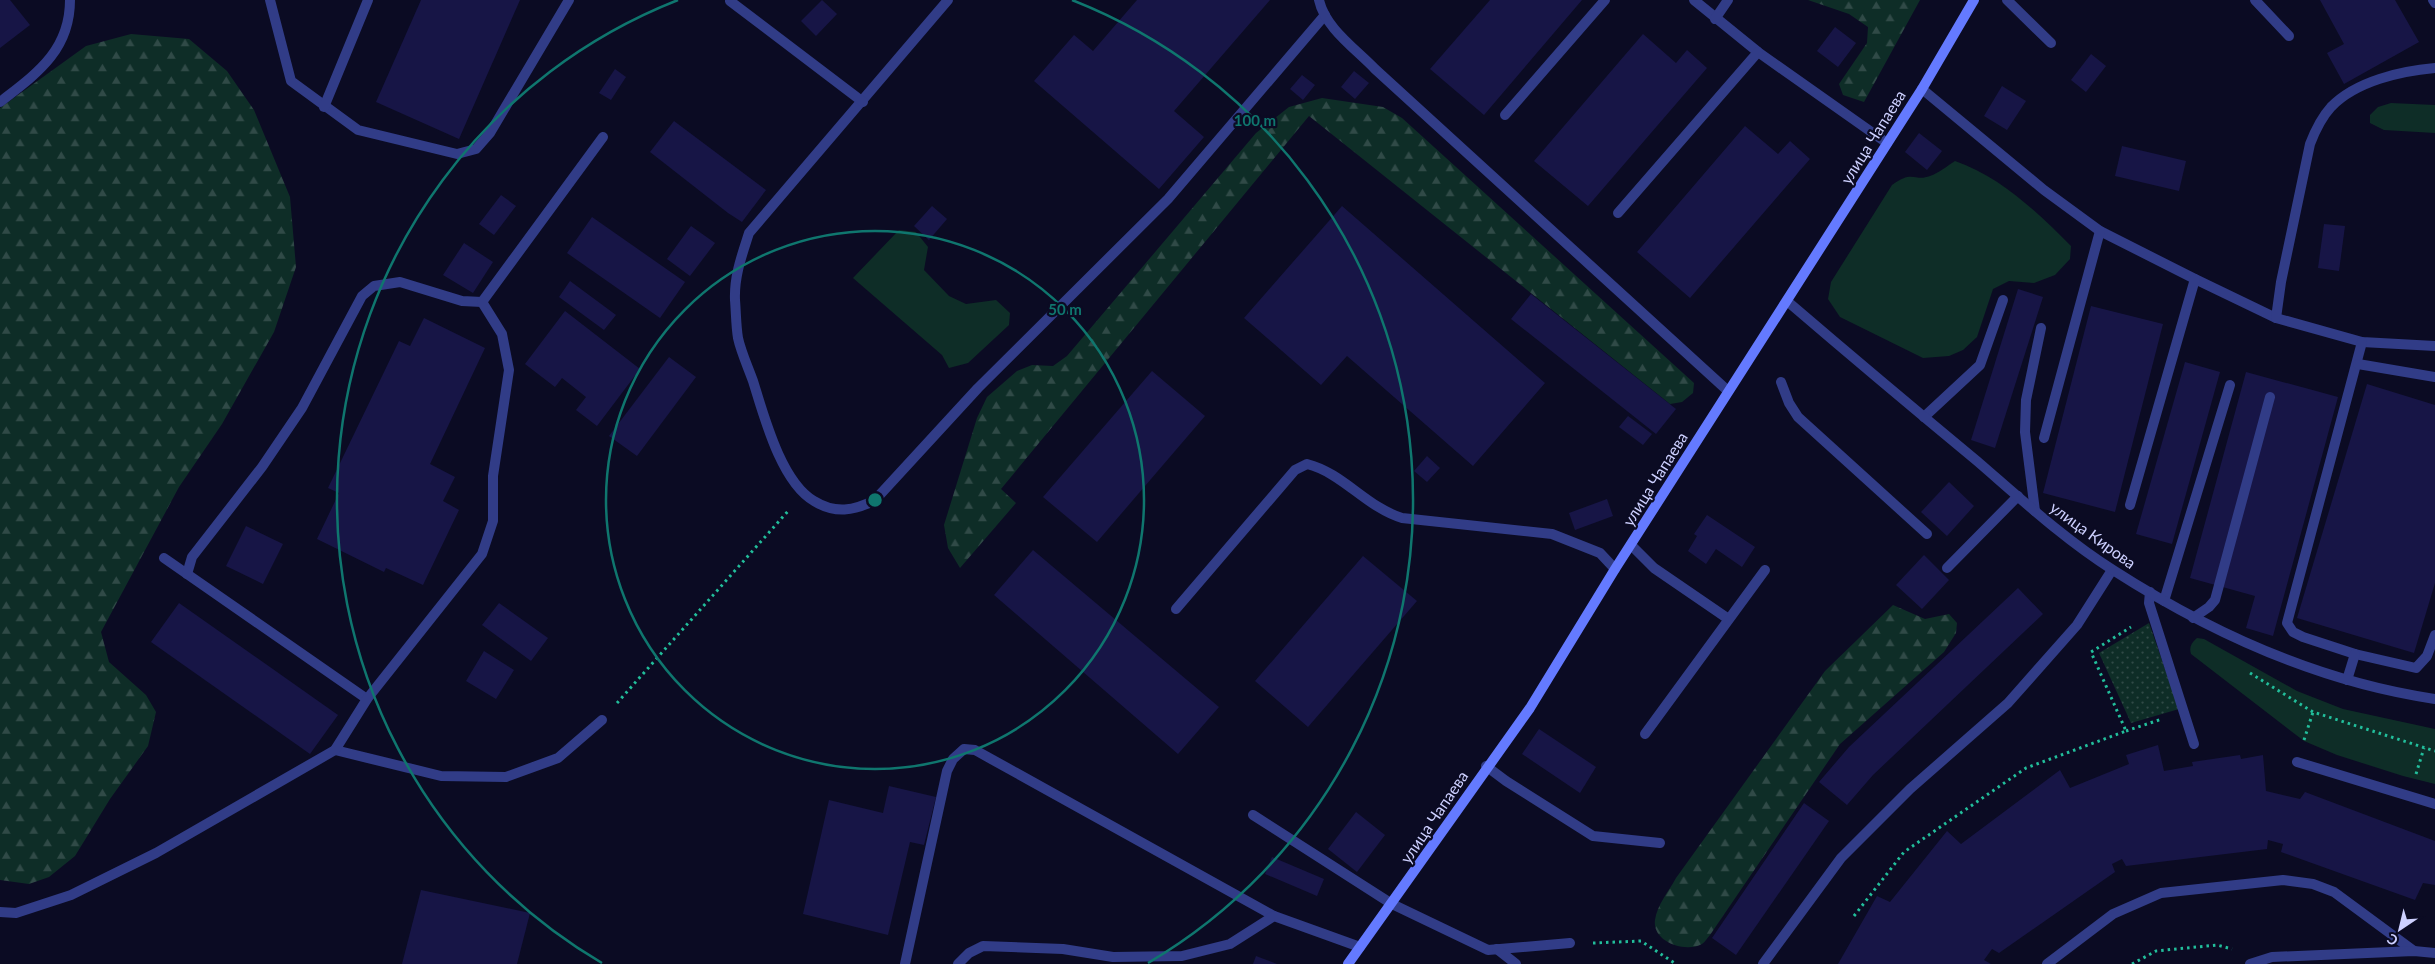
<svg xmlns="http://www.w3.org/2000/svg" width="2435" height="964" font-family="Lato,sans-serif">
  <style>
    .green { fill: #0e2d27 }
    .forest { fill: url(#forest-firs) }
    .park { fill: url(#park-dots) }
    .building { fill: #171546 }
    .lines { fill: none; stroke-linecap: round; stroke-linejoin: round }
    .path { stroke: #22be9b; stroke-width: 3; stroke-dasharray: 2.5 4; stroke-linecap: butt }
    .service { stroke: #313c87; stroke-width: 10 }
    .tertiary { stroke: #313c87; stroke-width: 10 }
    .secondary { stroke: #647aff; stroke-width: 10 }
    .ring { fill: none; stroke: #0f766e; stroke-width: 2.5 }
    .labels { text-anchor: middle; stroke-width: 4.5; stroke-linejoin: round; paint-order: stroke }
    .street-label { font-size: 16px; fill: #cdd0ff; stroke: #0b0b23 }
    .centre { fill: #0f766e; stroke: #0b0b23; stroke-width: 2.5 }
    .ring-label { font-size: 15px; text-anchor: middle; font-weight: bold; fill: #0f766e; stroke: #0b0b23; stroke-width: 4.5; stroke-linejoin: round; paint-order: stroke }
  </style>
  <defs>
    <pattern id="forest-firs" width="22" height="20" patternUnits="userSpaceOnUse" patternTransform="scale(1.25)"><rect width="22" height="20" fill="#0e2d27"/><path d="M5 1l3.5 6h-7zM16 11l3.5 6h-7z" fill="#304a47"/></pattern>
    <pattern id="park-dots" width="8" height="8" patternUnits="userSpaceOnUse" patternTransform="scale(1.25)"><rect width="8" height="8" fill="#0e2d27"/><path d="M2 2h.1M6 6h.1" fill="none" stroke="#304a47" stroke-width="1.8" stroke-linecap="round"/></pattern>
  </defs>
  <rect width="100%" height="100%" fill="#0b0b23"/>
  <g class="green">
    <path d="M2391,103L2435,105V133L2384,130L2370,123V115L2378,107Z"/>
    <path d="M1955,161C2001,177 2037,212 2071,246L2070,259L2055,275L2034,283L2009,281L1993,289L1977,337L1963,350L1949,356L1923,358L1840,317L1828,299L1831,282L1892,185C1913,169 1914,182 1930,176C1939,173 1947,166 1955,161Z"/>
    <path d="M899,230L916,232L928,247L924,270L949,296L966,304L996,300L1010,313L1009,325L968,363L949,368L942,355L853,278Z"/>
    <path d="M2197,638L2204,639L2297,691L2343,709L2435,729V784L2403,776L2337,755L2304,741L2191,654C2189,647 2191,643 2197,638Z"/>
  </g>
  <g class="forest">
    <path d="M1808,0H1920L1864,102L1843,95L1839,84L1867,43L1868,27L1849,14Z"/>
    <path d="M131,34L189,39L227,71L254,110L290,197L296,267L274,332L222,424L179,487L101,632L109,662L146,695L156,712L148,746L110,799L75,856L49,877L29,884L0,880V108L86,46Z"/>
    <path d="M1322,98L1383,107L1402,118L1694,383L1693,393L1682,402L1670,404L1309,116L1001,489L1016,503L960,568L948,548L944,525L977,418L987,397L1017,371L1032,365L1053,366L1067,356L1256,133L1289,107Z"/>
    <path d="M1893,605L1925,619L1949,614L1957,623L1956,633L1944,652L1840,744L1710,935C1707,938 1705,942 1702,944C1685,953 1652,942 1655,920C1657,905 1669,891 1676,878L1825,671Z"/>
  </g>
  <path class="park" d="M2149,623L2179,709L2131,723L2099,653Z"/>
  <g class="building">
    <path d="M0,0H10L30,25L0,48Z"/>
    <path d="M421,0H520L459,139L376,102Z"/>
    <path d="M822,0L837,14L816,36L801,21Z"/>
    <path d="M1137,0H1270L1174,111L1204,137L1159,189L1034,81L1074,35L1093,51Z"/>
    <path d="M1490,0H1582L1484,115L1430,69Z"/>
    <path d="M2320,0H2395L2419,42L2344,84L2327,53L2344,44Z"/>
    <path d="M1835,27L1856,43L1838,67L1817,51Z"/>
    <path d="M1643,34L1676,63L1687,50L1707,68L1588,206L1534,161Z"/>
    <path d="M2091,54L2106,66L2086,92L2071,80Z"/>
    <path d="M615,69L626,77L611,100L599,93Z"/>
    <path d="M1354,71L1369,83L1355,99L1341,87Z"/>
    <path d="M1302,75L1315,85L1303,100L1290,89Z"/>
    <path d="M2002,86L2026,101L2007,130L1984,116Z"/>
    <path d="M674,121L766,190L742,222L728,213L650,152Z"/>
    <path d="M1745,126L1778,154L1790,141L1810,159L1690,298L1637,252Z"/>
    <path d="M1919,133L1942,151L1927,170L1905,152Z"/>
    <path d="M2122,146L2186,161L2179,191L2115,176Z"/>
    <path d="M501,195L516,206L494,235L479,224Z"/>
    <path d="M932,206L947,219L929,240L914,226Z"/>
    <path d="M1342,206L1545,383L1473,466L1347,356L1321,385L1244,318Z"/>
    <path d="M592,217L685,282L660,318L567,253Z"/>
    <path d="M2324,224L2345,226L2339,271L2318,268Z"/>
    <path d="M691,226L715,243L690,276L667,259Z"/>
    <path d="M464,243L493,262L473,293L443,275Z"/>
    <path d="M570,281L616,315L604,330L559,297Z"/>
    <path d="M2018,289L2043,297L1995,448L1971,440Z"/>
    <path d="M1531,294L1676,409L1656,434L1511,319Z"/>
    <path d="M2091,306L2163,324L2115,512L2043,493Z"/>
    <path d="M565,311L640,369L597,426L576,410L586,397L562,378L555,387L525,364Z"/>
    <path d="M424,318L485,348L430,464L455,477L443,501L459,510L423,585L386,568L384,572L317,539L339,493L328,488L399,341L410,346Z"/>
    <path d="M669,357L696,377L637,456L609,436Z"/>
    <path d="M2185,362L2220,372L2172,544L2136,534Z"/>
    <path d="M1152,371L1205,416L1097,542L1043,497Z"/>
    <path d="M2246,372L2338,397L2273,636L2246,628L2255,596L2190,578Z"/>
    <path d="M2367,384L2435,405V583L2414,653L2297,618Z"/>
    <path d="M1628,416L1652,434L1643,445L1619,427Z"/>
    <path d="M1427,456L1440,468L1427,482L1414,471Z"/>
    <path d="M1949,482L1974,506L1947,536L1921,512Z"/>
    <path d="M1607,499L1613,516L1575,530L1569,513Z"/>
    <path d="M1707,515L1755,547L1742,567L1716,549L1706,564L1688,551L1697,536L1694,534Z"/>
    <path d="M246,526L283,544L263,584L226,566Z"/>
    <path d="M1033,550L1219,707L1178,754L994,595Z"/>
    <path d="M1924,555L1949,580L1922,609L1896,585Z"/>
    <path d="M1363,556L1417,601L1308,727L1255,681Z"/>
    <path d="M2018,588L2043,614L1873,775L1847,805L1819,782L1849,747Z"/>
    <path d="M179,603L338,715L310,754L151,642Z"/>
    <path d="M499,603L548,638L531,661L482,625Z"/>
    <path d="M484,651L514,670L496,699L466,681Z"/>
    <path d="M1539,729L1596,767L1580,793L1522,754Z"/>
    <path d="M2158,745L2164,771L2193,766L2192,762L2240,755L2241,759L2263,755L2266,791L2300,799L2305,792L2435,841V885L2423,883L2415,900L2281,852L2283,844L2268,840L2267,849L2126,866L2122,859L2112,864L2115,872L1999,953L1992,949L1984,960L1991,964H1838L1877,896L1890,902L1947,831L1961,844L2060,770L2070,788L2129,764L2126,755Z"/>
    <path d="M889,786L936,797L924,845L910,842L888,935L803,914L829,800L883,813Z"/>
    <path d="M1804,803L1829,821L1736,955L1712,938Z"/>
    <path d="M1356,812L1385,835L1357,872L1328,849Z"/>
    <path d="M1272,857L1324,879L1317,896L1265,874Z"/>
    <path d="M421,890L530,913L517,964H402Z"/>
    <path d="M1256,956L1277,964H1253Z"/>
  </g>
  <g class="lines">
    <g class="path">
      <path d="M2250,673L2313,712L2435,751"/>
      <path d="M617,703L789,510"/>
      <path d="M2126,731L2162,719"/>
      <path d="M2304,740L2313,712"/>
      <path d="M2416,774L2424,748"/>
      <path d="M1854,916L1904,852L2026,768L2126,731L2091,652L2131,627"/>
      <path d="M1593,943L1641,941L1676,964"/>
      <path d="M2132,964L2156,951L2217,945L2232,949"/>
    </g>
    <g class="service">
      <path d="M270,0L291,81L358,130L457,154L476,149L490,133L569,0"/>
      <path d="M948,0L749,233C742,255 734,276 735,300C736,312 736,326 738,338C741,352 748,367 753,381C764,416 781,482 814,501C835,514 854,511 875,500L978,388L1168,199L1325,15"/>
      <path d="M1319,0C1325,28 1356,49 1375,69L1728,391"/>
      <path d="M1694,0L1758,52L1887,143"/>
      <path d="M2007,0L2051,43"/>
      <path d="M2255,0L2289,36"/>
      <path d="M2433,0L2435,3"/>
      <path d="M730,1L863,102"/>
      <path d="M1715,19L1728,0"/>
      <path d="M1922,89L2044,190L2100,231L2195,279L2276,318L2362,342L2435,346"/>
      <path d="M0,102C36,74 70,51 70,0"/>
      <path d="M324,107L368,0"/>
      <path d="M1505,115L1605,0"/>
      <path d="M1618,213L1758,52"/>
      <path d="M2276,318L2281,282L2310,144C2315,131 2321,118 2331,107C2356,81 2401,71 2435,68"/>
      <path d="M2362,342L2287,623L2293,632L2303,637L2355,654L2416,668L2427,656L2435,635"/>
      <path d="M2358,364L2435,377"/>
      <path d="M1781,382L1789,403L1798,417L1927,534"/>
      <path d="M1924,417L1980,365L2003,300"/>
      <path d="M2044,438L2100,231"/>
      <path d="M2130,505L2195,279"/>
      <path d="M2035,511L2025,432L2026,400L2041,328"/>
      <path d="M1631,545L1654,568L1727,618"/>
      <path d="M164,558L367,699"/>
      <path d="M1947,568L2018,496"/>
      <path d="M187,574L192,557L262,467L302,408L362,296L374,286L400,282L462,301L482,302"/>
      <path d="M2150,592L2149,603L2194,744"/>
      <path d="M2164,601L2230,385"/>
      <path d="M1176,609L1295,470L1307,464C1343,473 1366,507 1402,518L1552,534L1600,553L1615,569"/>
      <path d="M2193,618L2209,607L2215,600L2270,397"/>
      <path d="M2347,680L2355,654"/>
      <path d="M1645,734L1765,570"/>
      <path d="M335,750L441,776L506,777L558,758L602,720"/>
      <path d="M2297,762L2435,804"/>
      <path d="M1486,766L1506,781L1593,836L1660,843"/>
      <path d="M1253,815L1392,904L1488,950L1570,943"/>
      <path d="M0,912L16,913L71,895L156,853L335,750L367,699L482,554L493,521V476L509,370L502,334L482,302L603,137"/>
      <path d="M1497,949L1516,964"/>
      <path d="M905,964L947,771L953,759L964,749L975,750L1274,916"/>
      <path d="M958,964L969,953L983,946L1063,949L1113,957L1182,956L1230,944L1274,916L1360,947"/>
      <path d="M1763,964L1841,858L1910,789L2008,703L2077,625L2112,570"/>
      <path d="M2047,964L2113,914L2161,893L2283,880L2313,884L2334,892L2414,951"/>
      <path d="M2250,964L2272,957L2414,951L2435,953"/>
    </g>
    <path class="tertiary" d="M1787,301C1850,355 1913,408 1977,461C2021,499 2064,539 2113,570C2211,633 2319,682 2435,699"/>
    <path class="secondary" d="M1348,964L1530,708L1615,569L1922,89L1974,0"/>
  </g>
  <g class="ring">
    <circle cx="875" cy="500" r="269"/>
    <path d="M602 963A537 537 0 0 1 678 0M1072 0A537 537 0 0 1 1148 963"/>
  </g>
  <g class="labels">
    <g class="street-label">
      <text transform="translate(1873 137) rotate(-58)" y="6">улица Чапаева</text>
      <text transform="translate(1655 479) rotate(-58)" y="6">улица Чапаева</text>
      <text transform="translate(2093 535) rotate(36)" y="6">улица Кирова</text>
      <text transform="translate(1434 817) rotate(-56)" y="6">улица Чапаева</text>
    </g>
  </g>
  <circle cx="875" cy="500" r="8" class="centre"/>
  <g class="ring-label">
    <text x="1255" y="126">100 m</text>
    <text x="1065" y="315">50 m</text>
  </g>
  <g transform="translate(2400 929) rotate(215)" stroke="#0b0b23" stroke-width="4" paint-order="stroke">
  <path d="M0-4L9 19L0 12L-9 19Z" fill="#cdd0ff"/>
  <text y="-8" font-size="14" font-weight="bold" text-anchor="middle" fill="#cdd0ff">С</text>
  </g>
</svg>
